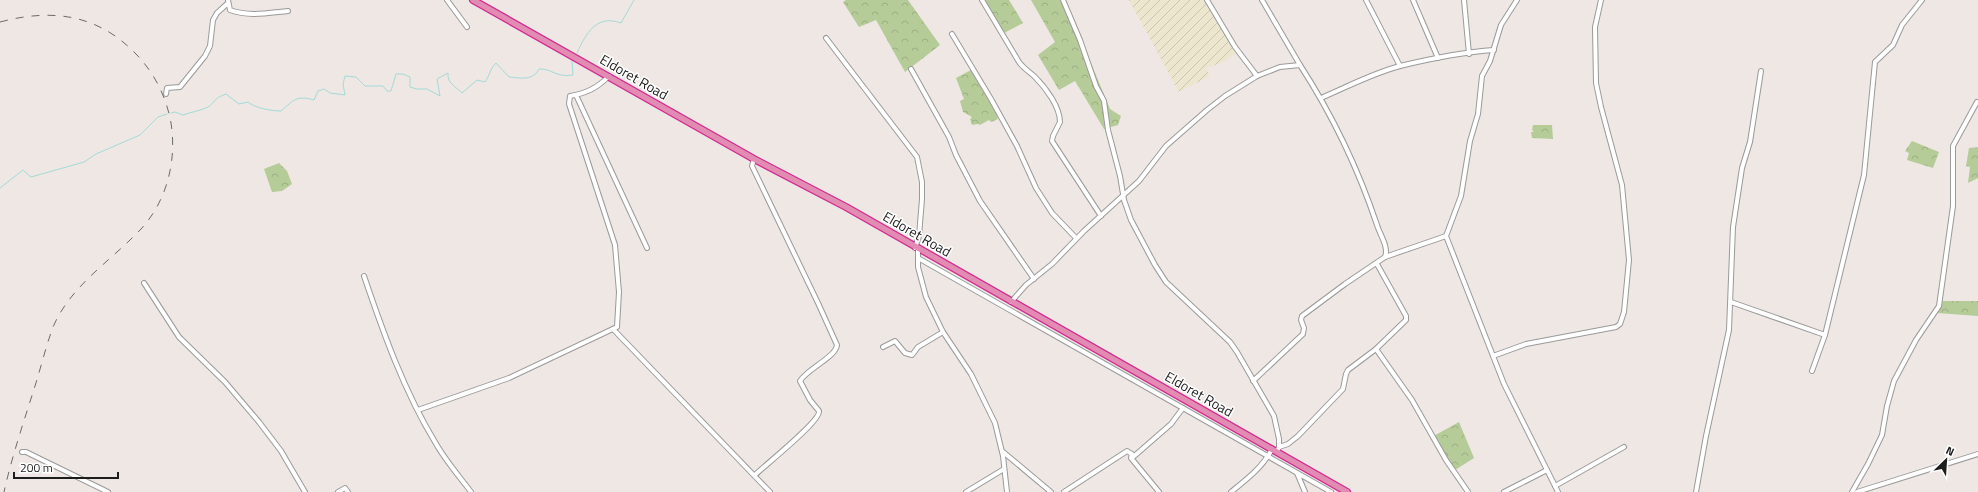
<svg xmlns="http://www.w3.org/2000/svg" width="1978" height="492" font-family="'Titillium Web',sans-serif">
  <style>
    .farmland { fill: url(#farmland-furrows) }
    .forest { fill: url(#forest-crowns) }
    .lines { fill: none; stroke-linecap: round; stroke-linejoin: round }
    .stream { stroke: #a4dad8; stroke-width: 1 }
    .minor-casing { stroke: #9a9a9a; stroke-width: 6 }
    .highway-casing { stroke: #d12a90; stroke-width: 8 }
    .minor { stroke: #fff; stroke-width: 4 }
    .highway { stroke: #e38cb3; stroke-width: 5.5 }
    .rail { stroke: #6b6b6b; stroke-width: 1; stroke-dasharray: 8 8; stroke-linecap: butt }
    .labels { text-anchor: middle; stroke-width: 3; stroke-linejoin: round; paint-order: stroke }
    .street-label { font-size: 14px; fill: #1d1d1d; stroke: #fff }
  </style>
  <defs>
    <pattern id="farmland-furrows" width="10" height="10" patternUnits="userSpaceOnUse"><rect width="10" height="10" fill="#ece6ce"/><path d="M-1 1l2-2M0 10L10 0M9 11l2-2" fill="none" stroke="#cac5b0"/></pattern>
    <pattern id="forest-crowns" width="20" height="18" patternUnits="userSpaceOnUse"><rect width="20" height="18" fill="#b5cc99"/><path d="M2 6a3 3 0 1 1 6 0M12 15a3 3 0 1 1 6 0" fill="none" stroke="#9baf83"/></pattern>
  </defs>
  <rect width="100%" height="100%" fill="#eee7e3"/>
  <path class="farmland" d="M1129,0H1204L1236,53L1224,62L1206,68L1210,76L1179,92Z"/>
  <g class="forest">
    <path d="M846,0H908L940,45L905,72L876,20L859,27L843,2Z"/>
    <path d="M984,0H1009L1023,23L1004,33Z"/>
    <path d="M1031,0H1065L1110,109L1121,116L1118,125L1104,129L1075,81L1059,90L1038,55L1055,42Z"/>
    <path d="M971,70L996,113L998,119L991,122L989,120L980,125L978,124L972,125L970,119L972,117L963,112L960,101L964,99L956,78Z"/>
    <path d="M1533,125H1552L1553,139L1532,138L1531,132H1534L1532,130Z"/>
    <path d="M1912,141L1939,152L1933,168L1907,160L1909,153L1905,151Z"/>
    <path d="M1978,147V178L1968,183L1970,167L1966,166L1969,148Z"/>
    <path d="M279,163L287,171L292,184L282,191L272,192L264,169Z"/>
    <path d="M1941,301H1978V316L1937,313Z"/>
    <path d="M1459,422L1474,458L1452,472L1430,438Z"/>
  </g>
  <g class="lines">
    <g class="stream">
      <path d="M577,53C586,33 597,14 621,23L634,0"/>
      <path d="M171,113L175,112L183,115C191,112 200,111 208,107C216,102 212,99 226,94L239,104L248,102C255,108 271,111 281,111C294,100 296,95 314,100L318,91L324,89L330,93L345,95L343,84L345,76L356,77L365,86H383L387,91H391L396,74H403L410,77V87L417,89H427L440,96L437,79L448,73C447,83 455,86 462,93L477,80L485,82C490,75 490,69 496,63L509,77C521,78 533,81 539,69C551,68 556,78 573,75L572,61"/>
      <path d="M24,171L31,177L84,162L96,154L140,135L158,117L167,114"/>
      <path d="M0,188L23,170"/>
    </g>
    <g class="minor-casing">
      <g id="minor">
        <path d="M228,0L230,10C249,17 268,13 288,11"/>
        <path d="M447,0L467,27"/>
        <path d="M982,0L1019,62C1024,69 1030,72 1035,77C1046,88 1060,107 1060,122L1053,136L1052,141L1101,216"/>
        <path d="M1063,0L1080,40L1096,86L1104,101L1108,130L1120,176L1124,200L1131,220L1155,265L1166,282L1230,342L1237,352L1274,416L1279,439V447L1277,452"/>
        <path d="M1207,0L1235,47L1257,76"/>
        <path d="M1262,0L1300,65"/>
        <path d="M1366,0L1400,66"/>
        <path d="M1413,0L1438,58"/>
        <path d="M1464,0L1469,54"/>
        <path d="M1517,0L1501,25L1490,61L1482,76L1478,114L1470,141L1461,196L1446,236L1504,384L1558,492"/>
        <path d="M952,34L991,99L1017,146L1036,188L1052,213L1076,238"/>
        <path d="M826,38L917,157L922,182V199L919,236L915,248"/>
        <path d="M911,69L949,137L956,155L980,201L1034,279"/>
        <path d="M166,94L167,88L180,87L205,56L210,46L213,20L217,13L228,3"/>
        <path d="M576,95L647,248"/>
        <path d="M1321,98C1347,87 1373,73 1400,66C1429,59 1465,52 1494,50"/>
        <path d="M754,159L752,166L818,303L837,345C836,357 807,369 800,381L810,400L819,411C821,421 765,465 755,475"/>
        <path d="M918,250V267L926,297L943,332L971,374L995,423L1003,456L1007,492"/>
        <path d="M918,258L1331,492"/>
        <path d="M1377,264L1406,316V320L1376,349L1412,400L1446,460L1468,492"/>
        <path d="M364,276C383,332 404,391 435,442C445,460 459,476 471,492"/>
        <path d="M144,283L179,337L225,382L259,422L281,451L305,492"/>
        <path d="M1011,302L1026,285L1052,264L1084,231L1139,181L1166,146L1207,110L1225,96L1257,76L1280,67L1300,65C1333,116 1358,168 1377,225C1380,235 1389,247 1385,257"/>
        <path d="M1731,302L1825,335"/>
        <path d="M613,329L770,492"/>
        <path d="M883,347L895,341L905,353L912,355L918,347L943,332"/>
        <path d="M1493,356L1526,344L1616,327L1620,324L1624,312L1629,260L1622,185L1601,107L1596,83L1595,27L1601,0"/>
        <path d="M1812,371L1825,335L1864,175L1875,62L1893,45L1902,25L1922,0"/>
        <path d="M1253,381L1303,334L1304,328L1301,320L1302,316L1345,284L1385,257L1446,236"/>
        <path d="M418,410L509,378L617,327L619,292L615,245L569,104L570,96C587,93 597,88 609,76"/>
        <path d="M1279,447L1288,444L1298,436L1343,389L1346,374L1348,370L1376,349"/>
        <path d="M1002,451L1051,492"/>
        <path d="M22,452H26L108,492"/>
        <path d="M1132,458L1171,424L1183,408"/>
        <path d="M1297,473L1305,492"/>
        <path d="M1555,486L1624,447"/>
        <path d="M338,492L345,488L348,492"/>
        <path d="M966,492L1004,469"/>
        <path d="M1064,492L1127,451L1132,454L1131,458L1159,492"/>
        <path d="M1231,492C1246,480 1263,467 1272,449"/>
        <path d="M1504,492L1547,470"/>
        <path d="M1696,492L1706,436L1729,330L1733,227L1742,168L1750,142L1761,71"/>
        <path d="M1852,492L1868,464L1882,435L1887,406L1894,381L1916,340L1939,306L1953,206V146L1977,102"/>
        <path d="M1857,492L1978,454"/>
      </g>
    </g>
    <g class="highway-casing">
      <path id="highway" d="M473,0L754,159L846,207L1347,492"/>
    </g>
    <use href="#minor" class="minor"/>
    <use href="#highway" class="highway"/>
    <path class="rail" d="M0,22C49,9 94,13 132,50C153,70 166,95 171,123C177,160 167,201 141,229C111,261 71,285 53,327C46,346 41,367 35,386C24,421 12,456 4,492"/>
  </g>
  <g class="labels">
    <g class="street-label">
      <text transform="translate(634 77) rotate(30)" y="5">Eldoret Road</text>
      <text transform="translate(917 234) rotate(30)" y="5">Eldoret Road</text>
      <text transform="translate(1199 394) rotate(30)" y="5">Eldoret Road</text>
    </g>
  </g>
  <g transform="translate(1946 460) rotate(25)" stroke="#ffffff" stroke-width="3" paint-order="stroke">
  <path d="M0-3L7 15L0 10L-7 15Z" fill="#1d1d1d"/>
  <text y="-6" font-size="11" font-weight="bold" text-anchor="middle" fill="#1d1d1d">N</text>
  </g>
  <path d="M14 472v6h104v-6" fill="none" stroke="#1d1d1d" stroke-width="2"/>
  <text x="20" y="472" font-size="12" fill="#1d1d1d" stroke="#ffffff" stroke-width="3" paint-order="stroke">200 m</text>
</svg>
